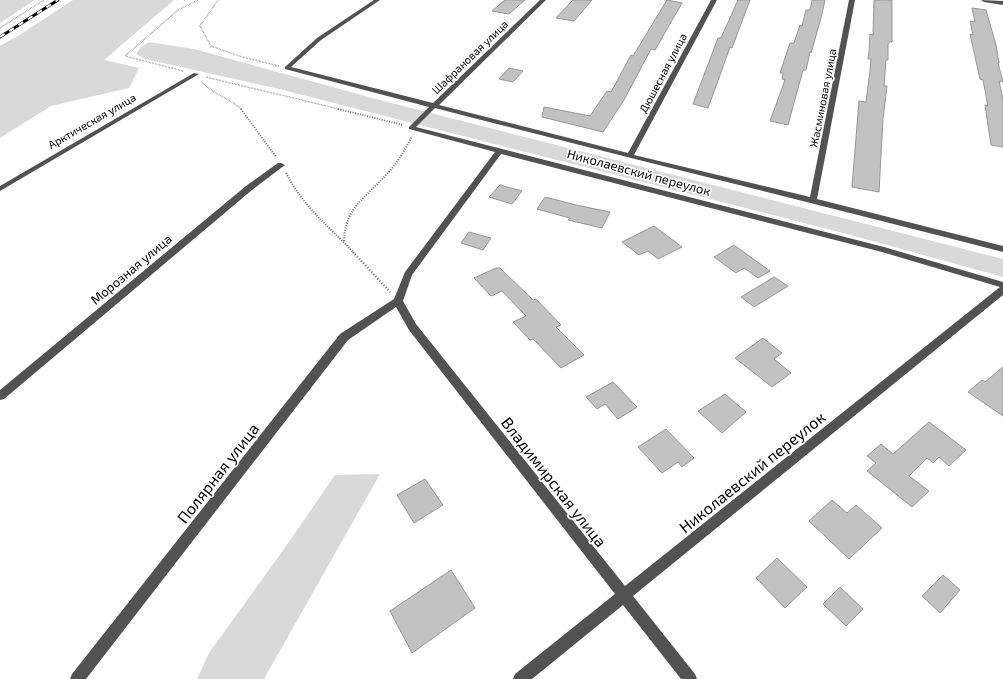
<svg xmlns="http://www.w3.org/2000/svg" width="1003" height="679" font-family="'Exo 2',sans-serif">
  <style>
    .green { fill: #d9d9d9 }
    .building { fill: #c2c2c2; stroke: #969696 }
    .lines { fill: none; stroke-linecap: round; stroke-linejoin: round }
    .path-far2 { stroke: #747474; stroke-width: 1.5; stroke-dasharray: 0.5 1; stroke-linecap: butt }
    .path-far1 { stroke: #747474; stroke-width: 2; stroke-dasharray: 1 1.5; stroke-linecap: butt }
    .path { stroke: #747474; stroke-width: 2.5; stroke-dasharray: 1 2; stroke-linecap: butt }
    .minor { fill: #525252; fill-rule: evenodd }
    .rail-casing { stroke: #000; stroke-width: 3 }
    .rail { stroke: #fff; stroke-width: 2; stroke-dasharray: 5.5; stroke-linecap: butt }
    .labels { text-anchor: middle; stroke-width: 3.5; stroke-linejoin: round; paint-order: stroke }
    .far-street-label { font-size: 11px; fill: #000; stroke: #fff }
    .street-label { font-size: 13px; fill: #000; stroke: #fff }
    .near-street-label { font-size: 16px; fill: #000; stroke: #fff }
  </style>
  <rect width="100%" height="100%" fill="#fff"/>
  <g class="green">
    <path d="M0,0H35L0,23Z"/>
    <path d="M73,0H174L104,60L139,68L129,88L51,106L0,138V46L21,34Z"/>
    <path d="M149,42L194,49L376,99L1003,259V277L847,234L279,89L145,59L136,54L141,47Z"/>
    <path d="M380,474L264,679H197L209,653L284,549L335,475Z"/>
  </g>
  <g class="building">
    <path d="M505,0H525L509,14L492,11Z"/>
    <path d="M573,0H592L574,21L556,18Z"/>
    <path d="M667,0L682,3L655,50L651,49L624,100L603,132L542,117L544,107L590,116L607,91L611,92L631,55L633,56Z"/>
    <path d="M738,0H750L732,48L730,47L724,64L708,108L693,104L718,38H721Z"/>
    <path d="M812,0H825L821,18L811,53L810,52L806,70H803L788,125L770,121L785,80L782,79L783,73H780L790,43H794L800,25L802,26L806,10H810Z"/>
    <path d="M874,0H892V42L890,41L888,45V60H886L884,86H887L883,119L879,192L852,187L859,101L866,102L870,71L871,59H868L869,51L870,34L873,35Z"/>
    <path d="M972,8L986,10L996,45L999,63H998L1003,82L999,81L1003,100V147L991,145L985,105L988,106L983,80L980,79L970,34L973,35L970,21L975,22Z"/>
    <path d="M509,68L523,71L513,82L499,79Z"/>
    <path d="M500,185L522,191L512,204L489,197Z"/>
    <path d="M545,197L576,205L610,212L602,228L568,220L570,218L537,209Z"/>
    <path d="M654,226L682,247L658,259L648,251L639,255L622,242Z"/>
    <path d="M469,232L491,238L483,250L461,243Z"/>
    <path d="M734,245L770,271L758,278L744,268L736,273L714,257Z"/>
    <path d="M496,268H500L533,300L536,299L561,325L556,327L584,355L561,368L533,339L530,340L513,322L526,316L502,291L491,296L474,278Z"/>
    <path d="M774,277L788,286L754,307L741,297Z"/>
    <path d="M763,338L782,353L774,359L791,373L772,387L735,358Z"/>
    <path d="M1003,367V416L968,392L982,380L985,382Z"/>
    <path d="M613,382L637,407L618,419L605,404L597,409L586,397Z"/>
    <path d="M725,394L746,412L722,433L698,411Z"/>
    <path d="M929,422L966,450L949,466L939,457L933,463L927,458L909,476L929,491L912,507L867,471L876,463L867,456L881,444L893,454Z"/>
    <path d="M666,429L694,458L682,467L678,462L662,473L638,447Z"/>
    <path d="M425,479L443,505L414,523L397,495Z"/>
    <path d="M832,500L847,513L856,505L882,528L849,559L809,521Z"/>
    <path d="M777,558L807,587L785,608L756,578Z"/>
    <path d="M451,570L475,608L412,653L390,611Z"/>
    <path d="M943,575L960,590L940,613L922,596Z"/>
    <path d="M840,587L863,609L846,626L823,604Z"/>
  </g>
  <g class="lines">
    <g class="path-far2">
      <path d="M218,0L200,26L211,46L239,56L279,66"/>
      <path d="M0,28L44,0"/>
      <path d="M183,71L125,56L178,10L198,0"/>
      <path d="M206,77L343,110"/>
      <path d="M201,81C212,94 230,98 242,110"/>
    </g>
    <g class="path-far1">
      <path d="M241,109L276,157"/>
      <path d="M338,109L403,125"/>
      <path d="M286,173C304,208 328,225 354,253"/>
      <path d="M344,241C345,207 366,198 386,175C397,164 405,150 412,136"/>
    </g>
    <path class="path" d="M353,252L390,292"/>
    <g class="minor">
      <path d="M374,0H380L321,40L291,67L433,103L540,0H546L439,105L628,153L711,0H717L634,155L810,197L849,0H855L817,199L1003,246V252C814,203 624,157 435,108L416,127L884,247L1003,282V295L633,596L695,674L697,679H681L623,605L532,679H513L515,674L615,594L409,330L396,307L348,340L86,679H70L72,674L340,334L394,299L405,272L495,152L409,129V127L429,107L285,69V67L317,38ZM501,154L882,252L1000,287L625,586L416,324L403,301L412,275Z"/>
      <path d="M981,0L1003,1V5L984,2Z"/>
      <path d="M194,73L199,74L0,191V186Z"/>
      <path d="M278,163H281L285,165L252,190L4,399L0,400V390L246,186Z"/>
    </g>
    <g class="rail-casing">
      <path id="rail" d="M0,37L58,0"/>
    </g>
    <use href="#rail" class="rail"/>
  </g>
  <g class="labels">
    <g class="far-street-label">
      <text transform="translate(470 57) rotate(-44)" y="4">Шафрановая улица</text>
      <text transform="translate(663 73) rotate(-62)" y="4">Дюшесная улица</text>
      <text transform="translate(823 98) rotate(-79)" y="4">Жасминовая улица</text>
      <text transform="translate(92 121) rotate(-30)" y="4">Арктическая улица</text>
    </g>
    <g class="street-label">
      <text transform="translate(639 172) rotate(15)" y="5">Николаевский переулок</text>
      <text transform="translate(131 269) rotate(-40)" y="5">Морозная улица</text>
    </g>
    <g class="near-street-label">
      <text transform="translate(752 472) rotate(-39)" y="6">Николаевский переулок</text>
      <text transform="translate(218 473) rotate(-52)" y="6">Полярная улица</text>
      <text transform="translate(554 482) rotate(52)" y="6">Владимирская улица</text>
    </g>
  </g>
</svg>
